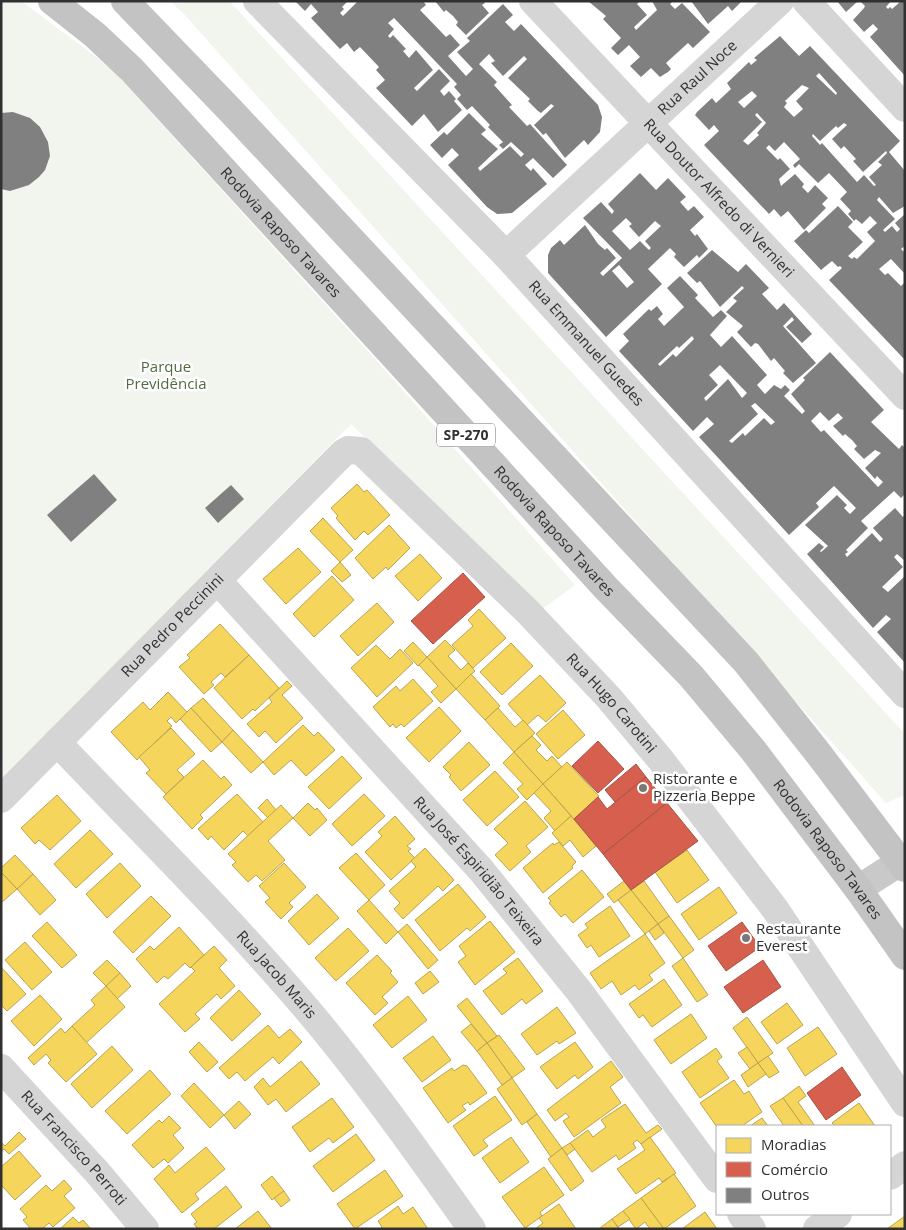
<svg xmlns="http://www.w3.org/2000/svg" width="906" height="1230" font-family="'Open Sans',sans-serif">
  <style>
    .green { fill: #f1f5ee }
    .homes { fill: #f6d55c; stroke: #bba44f }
    .shops { fill: #d6604d; stroke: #a45245 }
    .building { fill: #808080; fill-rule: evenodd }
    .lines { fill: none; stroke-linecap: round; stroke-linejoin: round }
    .minor { stroke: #d5d5d5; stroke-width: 28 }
    .major { stroke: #c9c9c9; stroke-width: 28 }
    .highway { stroke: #c3c3c3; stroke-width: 28 }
    .poi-dot { fill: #797979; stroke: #fff; stroke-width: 2 }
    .labels { text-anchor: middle; stroke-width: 5; stroke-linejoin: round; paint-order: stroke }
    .shield { fill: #fff; stroke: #6f6f6f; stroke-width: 1 }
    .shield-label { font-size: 14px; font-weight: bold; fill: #313131 }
    .street-label { font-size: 15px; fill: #313131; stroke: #fff }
    .park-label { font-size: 15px; fill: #506c3f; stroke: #fff }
    .poi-label { font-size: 15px; fill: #313131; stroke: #fff; text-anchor: start }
  </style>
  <rect width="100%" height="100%" fill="#fff"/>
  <g class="green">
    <path d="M1,1H21L110,67L392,378L575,585L542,609L351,424L1,779Z"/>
    <path d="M170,1H229L233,5L905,734V795L886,803L184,14Z"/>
  </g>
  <g class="homes">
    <path d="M357,484L364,492L367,490L390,515L368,535L364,531L355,540L336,518L338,516L331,508Z"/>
    <path d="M323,518L353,550L340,562L310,531Z"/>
    <path d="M389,525L410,548L388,570L386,567L373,579L355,558Z"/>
    <path d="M298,548L321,572L286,604L263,579Z"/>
    <path d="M420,554L442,578L418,601L395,576Z"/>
    <path d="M340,562L351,575L342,582L331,571Z"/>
    <path d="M332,576L354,600L314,637L293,614Z"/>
    <path d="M377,603L394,622L358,656L340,636Z"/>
    <path d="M479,609L506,638L473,668L452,645L473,626L468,620Z"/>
    <path d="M220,624L249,655L225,677L221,673L211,682L214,685L204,694L179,667L190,658L187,655Z"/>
    <path d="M445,640L455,650L448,656L461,670L468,663L475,671L456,689L427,657Z"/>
    <path d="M413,642L427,657L418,666L404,651Z"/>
    <path d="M511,643L533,666L502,695L480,672Z"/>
    <path d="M376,645L390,659L400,649L413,663L377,697L351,668Z"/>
    <path d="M249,655L279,688L255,711L253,709L242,719L214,688Z"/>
    <path d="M427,657L456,689L441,703L431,692L438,686L419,665Z"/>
    <path d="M471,674L500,706L485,720L456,689Z"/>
    <path d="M540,675L566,703L546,722L538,715L527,725L508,704Z"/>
    <path d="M413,679L433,701L404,727L401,724L396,728L393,724L390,727L373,707L396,686L400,691Z"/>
    <path d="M287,681L292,686L282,695L303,718L276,743L265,731L259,737L247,724L272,702L269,698Z"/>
    <path d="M168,692L187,712L176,723L171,717L167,721L172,726L137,760L111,732L143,702L150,710Z"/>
    <path d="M203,698L233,730L222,742L191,708Z"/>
    <path d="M439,707L461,731L429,762L406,738Z"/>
    <path d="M191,708L222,742L211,752L180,719Z"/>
    <path d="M498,708L515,727L523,720L535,733L514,752L485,720Z"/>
    <path d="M563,710L585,735L558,759L536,734Z"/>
    <path d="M303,725L314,736L318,732L335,750L306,776L291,760L274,775L263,762Z"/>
    <path d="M171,728L195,754L177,770L184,777L166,794L146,773L150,770L139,757Z"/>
    <path d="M233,730L263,762L251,773L222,742Z"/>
    <path d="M532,736L541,745L536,750L547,761L552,756L562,767L543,784L514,752Z"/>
    <path d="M469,742L490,765L461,791L449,777L451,775L443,767Z"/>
    <path d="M514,752L543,784L527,800L517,789L523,784L503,763Z"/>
    <path d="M342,756L362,778L329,809L308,787Z"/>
    <path d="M203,760L221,779L224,776L232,785L200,815L203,818L192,829L163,797Z"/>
    <path d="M567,762L599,796L574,819L543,784Z"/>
    <path d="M495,771L519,797L487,826L463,800Z"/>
    <path d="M543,784L571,816L555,831L544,818L551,811L534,793Z"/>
    <path d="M237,794L263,822L248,836L243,831L224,850L211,836L208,840L198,829Z"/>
    <path d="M364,794L385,816L352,846L332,824Z"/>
    <path d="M57,795L81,821L50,850L39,840L35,844L21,828Z"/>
    <path d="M267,799L276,810L268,818L258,808Z"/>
    <path d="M525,801L548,827L526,846L531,852L510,871L495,855L508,843L494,829Z"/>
    <path d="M308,803L315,810L317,808L327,820L310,836L293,818Z"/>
    <path d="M281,805L293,818L268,841L285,860L262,881L256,875L248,882L232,865L236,862L228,854Z"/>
    <path d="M395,816L415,839L407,846L411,849L408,851L415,858L391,880L365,852L382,836L378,832Z"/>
    <path d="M571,816L596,846L583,857L570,840L563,846L552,833Z"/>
    <path d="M90,830L113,854L76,888L54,864Z"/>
    <path d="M559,842L576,862L572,866L573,868L543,893L523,868L553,843L554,845Z"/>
    <path d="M425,848L454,880L443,891L438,886L403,919L394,909L400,903L389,891L416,867L411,861Z"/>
    <path d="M687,850L709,880L677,903L655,872Z"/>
    <path d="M356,853L385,885L369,900L339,868Z"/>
    <path d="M15,855L33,874L17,889L1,872V868Z"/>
    <path d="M120,863L141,886L107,918L86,894Z"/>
    <path d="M284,863L306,887L289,903L293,907L281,919L265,902L270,898L259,886Z"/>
    <path d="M582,870L604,897L573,923L565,914L561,917L549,903L551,901L548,898Z"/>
    <path d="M1,872L17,889L1,903Z"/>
    <path d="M33,874L56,900L40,915L17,889Z"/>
    <path d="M624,881L631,890L614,903L607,894Z"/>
    <path d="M644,881L669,916L658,924L631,890Z"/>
    <path d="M458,884L486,917L470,931L467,928L440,951L415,920Z"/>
    <path d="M719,887L737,913L699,940L681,914Z"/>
    <path d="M631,890L658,924L645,934L618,900Z"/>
    <path d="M317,894L339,918L309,945L288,921Z"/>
    <path d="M151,896L171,916L133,953L113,932Z"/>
    <path d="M369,900L398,932L386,944L357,911Z"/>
    <path d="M610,906L630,936L599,957L591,945L587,948L578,935L588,928L585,924Z"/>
    <path d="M669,916L694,950L683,958L658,924Z"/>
    <path d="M490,921L515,952L475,985L458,962L466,956L459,946Z"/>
    <path d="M47,922L77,955L62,968L32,936Z"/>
    <path d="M407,924L438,960L428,969L398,932Z"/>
    <path d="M658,924L664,933L655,940L649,931Z"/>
    <path d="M179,927L204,955L190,968L185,963L168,979L164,976L157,983L136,959L150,946L154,950Z"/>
    <path d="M348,928L369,951L336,981L315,958Z"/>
    <path d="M645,934L665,963L649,975L653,980L639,990L635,985L621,995L612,981L601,989L590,973Z"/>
    <path d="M25,942L52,972L32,990L5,960Z"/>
    <path d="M214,946L227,960L219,968L235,986L221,999L217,994L195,1014L200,1019L185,1032L159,1004L195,971L191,967Z"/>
    <path d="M377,955L392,971L390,973L398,982L382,997L388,1003L375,1015L346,983Z"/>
    <path d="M518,958L543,991L526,1004L522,999L502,1015L483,991L507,973L503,969Z"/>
    <path d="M683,958L708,995L697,1002L672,966Z"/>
    <path d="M107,960L120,973L106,986L93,973Z"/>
    <path d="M1,967L26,994L7,1011L1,1005Z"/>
    <path d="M430,971L439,982L423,994L415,983Z"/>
    <path d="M120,973L131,986L117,999L106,986Z"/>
    <path d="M664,979L682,1005L652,1027L643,1015L639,1018L629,1004Z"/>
    <path d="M106,986L125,1007L86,1043L72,1026L95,1005L91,1000Z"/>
    <path d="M239,990L261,1014L232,1041L210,1018Z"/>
    <path d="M40,995L62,1019L34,1046L11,1021Z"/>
    <path d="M408,996L427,1020L392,1048L373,1025Z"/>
    <path d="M467,998L497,1036L487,1043L457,1006Z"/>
    <path d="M787,1003L803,1025L777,1044L761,1022Z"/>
    <path d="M557,1007L576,1033L559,1044L557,1041L537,1055L521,1034Z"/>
    <path d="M691,1014L707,1038L671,1064L654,1040Z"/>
    <path d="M747,1017L773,1053L758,1063L733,1028Z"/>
    <path d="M471,1024L487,1043L477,1051L461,1032Z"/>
    <path d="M268,1025L279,1038L290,1029L302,1042L279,1064L273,1057L245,1081L237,1072L229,1079L219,1068Z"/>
    <path d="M72,1026L97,1054L66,1082L48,1063L51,1060L46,1054L34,1065L28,1058L61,1028L65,1033Z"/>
    <path d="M818,1027L837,1054L805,1076L787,1048Z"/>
    <path d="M499,1035L525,1069L512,1078L487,1043Z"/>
    <path d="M433,1036L451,1060L422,1082L403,1058Z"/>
    <path d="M199,1042L218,1062L207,1072L189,1052Z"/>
    <path d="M575,1042L593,1067L578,1079L575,1075L557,1089L540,1067Z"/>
    <path d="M487,1043L512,1078L502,1085L477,1051Z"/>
    <path d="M112,1046L133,1070L92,1108L71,1084Z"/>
    <path d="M747,1047L758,1063L750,1069L738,1053Z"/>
    <path d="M716,1048L722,1057L717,1061L729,1078L700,1098L682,1072Z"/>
    <path d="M768,1056L779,1072L769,1078L758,1063Z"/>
    <path d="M301,1061L320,1084L286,1112L276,1099L268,1105L254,1087L263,1078L270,1087Z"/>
    <path d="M611,1061L623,1077L610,1087L621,1103L574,1137L563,1121L569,1117L566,1113L555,1121L547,1110Z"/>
    <path d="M758,1063L766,1074L748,1087L741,1075Z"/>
    <path d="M463,1065L467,1066L487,1093L470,1105L468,1102L462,1106L466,1110L448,1123L423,1088L452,1068L454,1071Z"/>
    <path d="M150,1070L171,1094L127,1134L105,1111Z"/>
    <path d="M512,1078L537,1114L522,1125L497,1089Z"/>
    <path d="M734,1080L744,1094L749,1091L762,1112L742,1126L717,1127L700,1103Z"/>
    <path d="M194,1083L224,1115L210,1128L181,1096Z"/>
    <path d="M799,1086L806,1096L798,1102L815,1126H803L783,1098Z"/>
    <path d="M495,1096L512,1120L483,1140L488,1146L474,1156L453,1126Z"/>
    <path d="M332,1098L354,1127L333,1143L329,1138L310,1152L292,1127Z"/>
    <path d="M783,1098L803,1126H784L770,1106Z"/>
    <path d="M239,1101L251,1114L235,1129L224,1115Z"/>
    <path d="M859,1103L875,1126H835L832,1123Z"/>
    <path d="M625,1104L646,1133L658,1125L662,1129L641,1144L637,1140L633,1143L636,1148L619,1160L616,1155L592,1172L570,1143L588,1130L593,1137L606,1127L601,1120Z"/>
    <path d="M537,1114L562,1148L551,1157L527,1122Z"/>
    <path d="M169,1116L181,1128L173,1135L184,1148L168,1163L164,1159L153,1168L132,1145L159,1120L162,1123Z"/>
    <path d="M762,1118L768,1126H750Z"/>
    <path d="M19,1132L26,1139L9,1154L4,1149L1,1151V1142L5,1146Z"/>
    <path d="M356,1134L375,1160L333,1192L313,1166Z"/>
    <path d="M511,1137L529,1162L500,1183L482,1158Z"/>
    <path d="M650,1137L676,1173L662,1182L659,1178L636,1194L617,1169L645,1150L641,1144Z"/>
    <path d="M570,1143L575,1149L567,1155L562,1148Z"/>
    <path d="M206,1147L225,1169L195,1194L199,1199L182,1213L154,1179L169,1165L175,1173Z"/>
    <path d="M562,1148L584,1181L571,1191L548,1159Z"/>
    <path d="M19,1151L41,1176L15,1200L1,1185V1167Z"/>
    <path d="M544,1167L564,1195L540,1212L542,1216L525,1228L502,1197Z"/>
    <path d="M385,1170L403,1196L355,1229L337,1204Z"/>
    <path d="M674,1174L696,1206L664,1229L641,1198Z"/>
    <path d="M272,1176L284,1191L272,1200L261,1185Z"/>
    <path d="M64,1180L72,1189L64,1196L75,1208L53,1227L49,1223L42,1229H31L23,1220L27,1217L20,1209L46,1185L52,1191Z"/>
    <path d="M226,1186L242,1207L214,1229H198L194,1224L197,1222L191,1214Z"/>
    <path d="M284,1191L290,1200L281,1207L274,1198Z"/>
    <path d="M641,1198L664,1229H650L645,1222L636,1229L623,1211Z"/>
    <path d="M559,1204L576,1229H535L543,1223L539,1218Z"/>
    <path d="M398,1206L403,1214L413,1207L428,1229H380L382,1227L378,1221Z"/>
    <path d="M258,1211L272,1229H235Z"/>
    <path d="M623,1211L630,1219L618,1227L612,1219Z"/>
    <path d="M705,1212L717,1229H682Z"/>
    <path d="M905,1216V1229H887Z"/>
    <path d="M73,1217L79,1223L83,1220L91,1229H60Z"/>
    <path d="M612,1219L619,1229H600V1228Z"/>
  </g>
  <g class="shops">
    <path d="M463,573L485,597L433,644L411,621Z"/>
    <path d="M598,741L624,769L598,793L572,766Z"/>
    <path d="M636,764L646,777L615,802L605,790Z"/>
    <path d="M646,777L667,803L603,854L574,819L598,797L607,809Z"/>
    <path d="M667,803L698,841L631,890L603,854Z"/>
    <path d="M742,922L760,947L726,971L708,946Z"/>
    <path d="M763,960L781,987L743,1013L724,987Z"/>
    <path d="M842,1067L861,1095L826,1120L807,1093Z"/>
  </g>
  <g class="building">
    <path d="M295,1H348L342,7L344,9L340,13L343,16L358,1H423L426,5L420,10L446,37L450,34L460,45L448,56L466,76L473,69L457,52L470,41L467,38L503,4L513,15L505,22L514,31L521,24L598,105L602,117L600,132L588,145L584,140L565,158L546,133L543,135L534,125L554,106L551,104L541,113L538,111L528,101L530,99L508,78L527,59L524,56L503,76L491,63L495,61L489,54L479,64L497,82L494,85L512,105L509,107L527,126L530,124L567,165L553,178L533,158L525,165L531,171L533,168L547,184L512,213L497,214L487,207L448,165L459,155L452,148L442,158L430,145L444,132L447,135L469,113L486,130L481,134L498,149L478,168L480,171L510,146L521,157L524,154L511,142L503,149L499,145L503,142L488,127L490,125L472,106L467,110L457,99L461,95L454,87L457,84L394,18L388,23L394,29L388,36L390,38L393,35L406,49L403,51L409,58L416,50L433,70L414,88L417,91L439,69L450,81L440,91L444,96L449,91L456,99L454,101L462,110L438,132L424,114L412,126L376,88L385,80L376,70L379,67L360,47L354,52L347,43L340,49L311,18L318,12L311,4L305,11Z"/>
    <path d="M435,1H483L485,3L482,5L489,13L466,35L456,25L458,22L453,16L446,10L444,12Z"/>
    <path d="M588,1H640L637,4L647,15L634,27L636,30L657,10L652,1H673L670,4L675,9L682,3L710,32L693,48L688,43L666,63L671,69L668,72L660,77L651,68L641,77L630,66L640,57L629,45L618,55L611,48L621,38L603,19L606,16Z"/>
    <path d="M691,1H742L732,11L728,6L708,24Z"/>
    <path d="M837,1H858L846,12Z"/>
    <path d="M860,1H891L886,7L888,9L890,7L892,9L901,1H905V76L870,37L878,29L873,24L864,32L853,20L864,8L865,6Z"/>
    <path d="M780,36L799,56L810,46L900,141L889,152L905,171V206L893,213L879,197L877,200L895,219L883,230L885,232L892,226L897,232L900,229L895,223L905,214V246L901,249L905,253V274L891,259L879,269L885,275L888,273L901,286L905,282V360L829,280L842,268L840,266L838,267L832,261L821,270L794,241L806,230L809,233L838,206L853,222L848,227L863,242L848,256L852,259L854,257L857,259L875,241L867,232L877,223L870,216L862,224L856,219L854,221L848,214L851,211L840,199L847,192L829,173L818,183L799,164L795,168L793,165L800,159L784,142L775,151L769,145L766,148L778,160L780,158L790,169L779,179L781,186L795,174L804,184L802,187L808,193L815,185L828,198L822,204L826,208L804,230L788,211L781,217L774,209L769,214L704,145L719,131L714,125L709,130L695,115L697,112L712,98L716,103L731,89L727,83L749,62L751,65L757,60L754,58ZM819,73L837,93L836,95L816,76ZM802,85L809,88L796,101L803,109L794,117L784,107L787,103L785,101ZM752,91L757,96L744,108L738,102ZM757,113L766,123L757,133L759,135L748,145L743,141L762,122L755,115ZM844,123L847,125L832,139L841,149L844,146L856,159L853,161L863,172L886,151L887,153L878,162L882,165L869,177L876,185L874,186L864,175L857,182L822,143L820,145L812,136L813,134L820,141L836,126L838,128Z"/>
    <path d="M13,112L30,118L40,127L48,142L50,156L45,170L39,177L29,185L10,191L1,189V113Z"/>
    <path d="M640,173L656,190L668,178L686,197L680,202L688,211L694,206L704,217L690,230L695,236L697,234L708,249L699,258L697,255L684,267L674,257L676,254L670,248L648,269L662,284L606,337L548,273V255L551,248L560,240L564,245L585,225L598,244L605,250L607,248L616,258L600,273L603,276L622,258L583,218L601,202L612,214L614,211L608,204ZM626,218L632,224L629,226L639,237L655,221L661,226L645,241L651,248L649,250L640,241L630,250L612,231ZM619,265L634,282L627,288L612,271Z"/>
    <path d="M712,250L738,272L746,264L769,288L762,294L777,310L784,303L812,334L802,343L786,327L794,320L792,317L783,326L816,363L793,383L783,373L785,371L774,358L771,361L758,344L755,343L751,347L737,332L743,326L726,312L737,301L733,298L744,288L742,286L720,307L700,281L697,283L687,273Z"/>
    <path d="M680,276L698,295L695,298L713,317L721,310L727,316L710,335L721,347L732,336L767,375L757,385L765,394L774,385L781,389L785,385L790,390L784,396L802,414L805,411L791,394L805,380L803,378L830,352L884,410L871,422L899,449L902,445L905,448V494L901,498L894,491L861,521L868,528L846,550L848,552L845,554L847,557L872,533L880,542L883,539L873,528L895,508L903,517L905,515V561L897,554L894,557L903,567L882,587L888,592L905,576V663L877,632L891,619L886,615L873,628L807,554L819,543L824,547L820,551L821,552L828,546L805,525L837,495L847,505L844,508L850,514L856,508L834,486L816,503L819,507L789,535L699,437L714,424L707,417L693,431L619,351L629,341L623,334L649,309L651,311L657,306L663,314L658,319L664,326L684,307L667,288ZM692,336L694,339L676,357L673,354L660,366L658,364L677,346L679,348ZM720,365L747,393L742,398L728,379L706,401L704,398L718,385L709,375ZM755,403L775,422L771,425L764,418L745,436L743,433L732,443L729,441L758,414L751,406ZM820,412L829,421L838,413L843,418L833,426L843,436L845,434L852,440L857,446L854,449L864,459L875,450L881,453L865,468L875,479L877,476L883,482L878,487L824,430L821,432L811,421Z"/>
    <path d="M94,474L117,500L71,542L47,515Z"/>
    <path d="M231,485L244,499L218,523L205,508Z"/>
  </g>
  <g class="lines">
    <g class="minor">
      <path id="s1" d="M257,1L506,255L905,694"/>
      <path id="s2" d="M533,1L905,396"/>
      <path d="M806,1L905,108"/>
      <path id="s3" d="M506,255L780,1"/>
      <path id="s4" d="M218,581L481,870L579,991L717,1179"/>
      <path id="s5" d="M57,742C142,832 231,919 311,1014C368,1082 420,1156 472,1229"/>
      <path id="s6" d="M1,799L343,453L348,450L361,451L527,611L609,698L660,759L775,909L905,1103"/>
      <path id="s7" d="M1,1068L97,1172L145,1229"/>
      <path d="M890,1176L905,1165"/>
      <path d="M741,1214L752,1229"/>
      <path d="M817,1229L838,1214"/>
    </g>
    <path class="major" d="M858,889L905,859"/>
    <g class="highway">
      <path id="s8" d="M52,1L95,35L132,70L606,588L691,676L753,750L858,889L905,956"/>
      <path d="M125,1L231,111L746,662L818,753L905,868"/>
    </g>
  </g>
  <g class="poi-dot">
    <circle cx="643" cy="788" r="5"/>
    <circle cx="746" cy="938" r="5"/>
  </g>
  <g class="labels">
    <rect class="shield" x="437" y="423.5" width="58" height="23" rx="4"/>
    <g class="shield-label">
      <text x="466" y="440">SP-270</text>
    </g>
    <g class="street-label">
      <text dy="5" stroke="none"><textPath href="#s3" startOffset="261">Rua Raul Noce</textPath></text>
      <text dy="5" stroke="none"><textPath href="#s2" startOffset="271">Rua Doutor Alfredo di Vernieri</textPath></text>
      <text dy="5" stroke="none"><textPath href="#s8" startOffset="326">Rodovia Raposo Tavares</textPath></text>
      <text dy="5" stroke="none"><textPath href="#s1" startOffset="475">Rua Emmanuel Guedes</textPath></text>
      <text dy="5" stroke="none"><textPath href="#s8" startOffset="731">Rodovia Raposo Tavares</textPath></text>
      <text dy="5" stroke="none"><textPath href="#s6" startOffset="244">Rua Pedro Peccinini</textPath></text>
      <text dy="5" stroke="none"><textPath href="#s6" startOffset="861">Rua Hugo Carotini</textPath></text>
      <text dy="5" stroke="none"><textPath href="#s8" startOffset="1151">Rodovia Raposo Tavares</textPath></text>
      <text dy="5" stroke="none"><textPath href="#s4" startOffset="390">Rua José Espiridião Teixeira</textPath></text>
      <text dy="5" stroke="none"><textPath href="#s5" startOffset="320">Rua Jacob Maris</textPath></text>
      <text dy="5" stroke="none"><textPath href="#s7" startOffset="108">Rua Francisco Perroti</textPath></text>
    </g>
    <g class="park-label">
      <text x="166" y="372">Parque<tspan x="166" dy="17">Previdência</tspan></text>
    </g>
    <g class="poi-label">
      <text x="653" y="784">Ristorante e<tspan x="653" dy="17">Pizzeria Beppe</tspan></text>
      <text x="756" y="934">Restaurante<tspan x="756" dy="17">Everest</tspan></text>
    </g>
  </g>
  <rect width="906" height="1230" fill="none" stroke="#313131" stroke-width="5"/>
  <rect x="716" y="1125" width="175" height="90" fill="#ffffff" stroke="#adadad"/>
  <rect x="726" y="1138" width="25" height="15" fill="#f6d55c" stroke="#adadad"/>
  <text x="761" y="1150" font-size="15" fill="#313131">Moradias</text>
  <rect x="726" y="1162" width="25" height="15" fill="#d6604d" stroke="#adadad"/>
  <text x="761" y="1175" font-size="15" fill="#313131">Comércio</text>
  <rect x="726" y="1188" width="25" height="15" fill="#808080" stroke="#adadad"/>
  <text x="761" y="1200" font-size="15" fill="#313131">Outros</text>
</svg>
